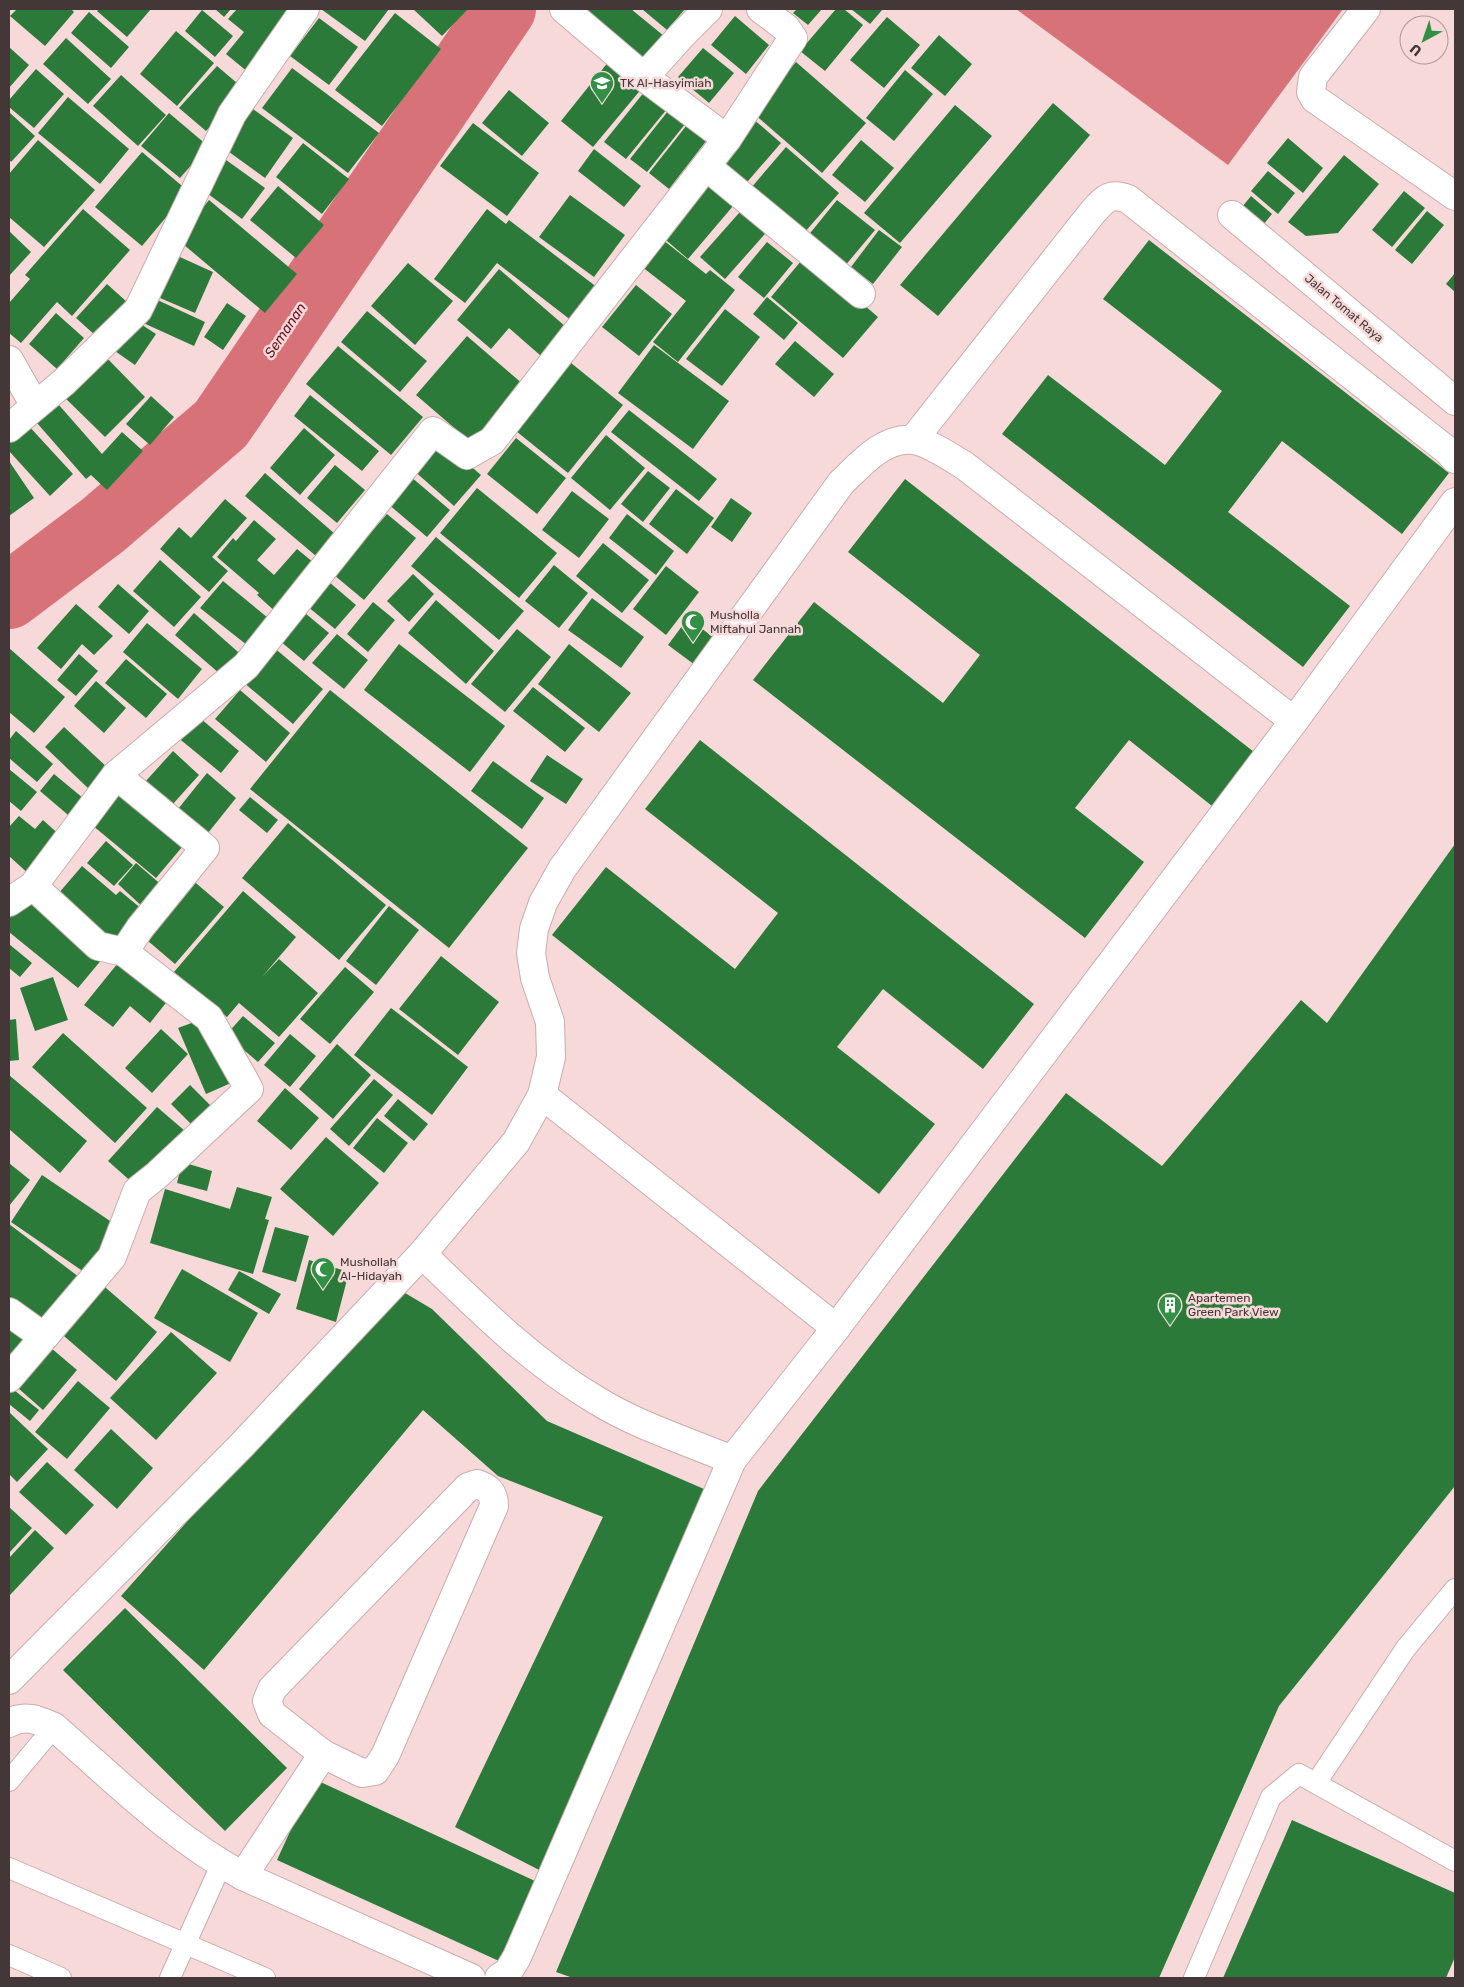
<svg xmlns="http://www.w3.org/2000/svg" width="1464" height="1987" font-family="Rubik,sans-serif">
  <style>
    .water { fill: #d77378 }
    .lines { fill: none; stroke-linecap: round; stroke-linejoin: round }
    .river { stroke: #d77378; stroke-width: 66 }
    .building { fill: #2b7a39 }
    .service-casing { stroke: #caacad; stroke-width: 22 }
    .minor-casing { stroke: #caacad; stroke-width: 30 }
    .service { stroke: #fff; stroke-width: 20 }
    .minor { stroke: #fff; stroke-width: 28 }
    .labels { text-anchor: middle; stroke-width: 5; stroke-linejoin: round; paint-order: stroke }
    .poi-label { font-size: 12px; fill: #433737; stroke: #f8d9d9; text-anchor: start }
    .street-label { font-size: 12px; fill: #433737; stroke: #f8d9d9 }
    .water-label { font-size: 14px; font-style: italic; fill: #6b0f20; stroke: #f8d9d9 }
  </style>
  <rect width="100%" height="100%" fill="#f8d9d9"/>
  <path class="water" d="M1016,9H1343L1228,165Z"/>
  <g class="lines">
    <path class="river" d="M9,596L102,526L221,424L503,9"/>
  </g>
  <g class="building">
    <path d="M17,9H71L74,12L45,46L10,16Z"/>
    <path d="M99,9H151L127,37L97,11Z"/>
    <path d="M215,9H231L224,17Z"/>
    <path d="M237,9H287L296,16L249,73L226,54L244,32L228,19Z"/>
    <path d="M321,9H389L365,41Z"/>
    <path d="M413,9H468L442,36Z"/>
    <path d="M575,9H631L664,36L642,63Z"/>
    <path d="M642,9H685L667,30Z"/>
    <path d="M797,9H822L808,25L793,13Z"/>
    <path d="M836,9H844L863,25L825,71L800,51Z"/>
    <path d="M851,9H883L870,24Z"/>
    <path d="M202,10L233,36L215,57L185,31Z"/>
    <path d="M89,12L129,47L111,68L71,33Z"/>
    <path d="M395,13L441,49L382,126L335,90Z"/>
    <path d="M735,16L769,45L746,74L711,45Z"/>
    <path d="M887,17L920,45L884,88L850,60Z"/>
    <path d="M319,18L358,47L329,85L290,56Z"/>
    <path d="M176,31L214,63L177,106L140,74Z"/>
    <path d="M939,35L972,64L945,96L911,68Z"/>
    <path d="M66,38L111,79L88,104L43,64Z"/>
    <path d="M9,47L29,65L9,88Z"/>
    <path d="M703,48L734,73L709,103L678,77Z"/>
    <path d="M609,61L643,87L593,147L561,121Z"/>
    <path d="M796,62L866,123L822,173L752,112Z"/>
    <path d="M217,66L244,89L206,131L179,108Z"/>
    <path d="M292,68L379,133L348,173L262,108Z"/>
    <path d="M36,69L64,94L34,128L9,107V100Z"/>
    <path d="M905,70L933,94L894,141L866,118Z"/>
    <path d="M121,75L166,115L138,146L93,106Z"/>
    <path d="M509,90L549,123L522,156L482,123Z"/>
    <path d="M645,91L667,109L626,159L604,142Z"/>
    <path d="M68,97L129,149L100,184L38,133Z"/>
    <path d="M1053,103L1090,135L938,316L900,285Z"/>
    <path d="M955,105L992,136L900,243L864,213Z"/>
    <path d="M672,106L689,119L647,172L630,159Z"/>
    <path d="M253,109L293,138L265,178L225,149Z"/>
    <path d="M9,112L35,136L11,162L9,159Z"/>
    <path d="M169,113L208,146L180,178L141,146Z"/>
    <path d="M752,118L781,143L742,188L713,163Z"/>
    <path d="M690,121L710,136L669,189L649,173Z"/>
    <path d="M473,123L539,173L507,216L440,166Z"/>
    <path d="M1288,138L1323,168L1303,193L1267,163Z"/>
    <path d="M38,140L95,190L44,247L9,217V174Z"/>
    <path d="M861,140L894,168L865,202L832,175Z"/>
    <path d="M303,143L349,179L322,214L276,177Z"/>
    <path d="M786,147L839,193L804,233L751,188Z"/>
    <path d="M594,149L641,186L624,207L578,171Z"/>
    <path d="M142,152L188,191L142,246L95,207Z"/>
    <path d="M1344,155L1379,184L1338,233L1306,236L1288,222Z"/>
    <path d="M222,157L265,188L242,219L200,188Z"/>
    <path d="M1268,171L1295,193L1278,214L1251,191Z"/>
    <path d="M709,174L739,199L688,259L659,234Z"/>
    <path d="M278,186L324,225L296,258L250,220Z"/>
    <path d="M1404,191L1425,208L1392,247L1372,230Z"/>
    <path d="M570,195L625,235L594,277L539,237Z"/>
    <path d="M1251,196L1272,214L1259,230L1238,212Z"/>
    <path d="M209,200L297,274L265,313L177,239Z"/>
    <path d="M837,200L875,230L844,267L807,237Z"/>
    <path d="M747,204L772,226L725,279L700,257Z"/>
    <path d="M83,209L130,250L72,316L57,302L21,343L9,333V303L30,279L25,275Z"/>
    <path d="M487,209L506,224L509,220L598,288L572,321L497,263L465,303L434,279Z"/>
    <path d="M1427,211L1444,225L1412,264L1395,250Z"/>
    <path d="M879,230L902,247L873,284L851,267Z"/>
    <path d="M9,231L31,252L9,276Z"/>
    <path d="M658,236L706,274L710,270L735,290L678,362L653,342L686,301L637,263Z"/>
    <path d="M1149,240L1449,473L1402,534L1282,441L1228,512L1350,606L1303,667L1002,434L1048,375L1165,465L1222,391L1103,299Z"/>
    <path d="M767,242L793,263L764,298L738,277Z"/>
    <path d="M171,253L213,272L195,313L153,295Z"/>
    <path d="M806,255L878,317L843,358L771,297Z"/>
    <path d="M408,263L453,301L415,345L371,306Z"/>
    <path d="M499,269L566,327L541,356L509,328L491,349L457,320Z"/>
    <path d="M1455,273V292L1446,284Z"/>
    <path d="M107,284L127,302L96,336L76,318Z"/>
    <path d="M636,285L672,314L639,356L602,327Z"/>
    <path d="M151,297L205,322L194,346L139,321Z"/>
    <path d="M767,297L798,323L784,340L753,314Z"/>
    <path d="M227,303L246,316L223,350L204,337Z"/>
    <path d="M725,309L760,337L722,386L686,359Z"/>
    <path d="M367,311L427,361L400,392L341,342Z"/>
    <path d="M56,313L84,338L57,369L29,344Z"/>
    <path d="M133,319L156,334L135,365L112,349Z"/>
    <path d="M467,336L524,385L473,444L416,395Z"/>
    <path d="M795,341L834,374L814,397L775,364Z"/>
    <path d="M654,345L729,401L693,449L618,393Z"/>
    <path d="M338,346L423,417L391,455L306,384Z"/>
    <path d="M100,351L145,397L105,437L59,392Z"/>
    <path d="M571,363L623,405L568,473L516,431Z"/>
    <path d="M310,395L379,451L362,471L294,416Z"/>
    <path d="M51,396L102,454L122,432L143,451L107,490L91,475L86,479L30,415Z"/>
    <path d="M151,396L174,417L150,445L126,424Z"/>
    <path d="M629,410L717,479L699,501L611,432Z"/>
    <path d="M27,424L73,474L50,496L9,451V440Z"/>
    <path d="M304,428L335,455L300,495L270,468Z"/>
    <path d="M606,435L645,468L610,510L571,478Z"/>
    <path d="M516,438L566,478L537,514L487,474Z"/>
    <path d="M439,439L481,475L454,506L412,469Z"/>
    <path d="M9,461L34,498L9,516Z"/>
    <path d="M335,465L365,490L337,523L307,498Z"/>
    <path d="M404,471L450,510L427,537L381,498Z"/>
    <path d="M648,471L670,488L643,522L621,504Z"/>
    <path d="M265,473L335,534L316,556L245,496Z"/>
    <path d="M905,479L1254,752L1212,806L1129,740L1075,808L1144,862L1085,938L753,680L814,602L943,703L980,655L848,552Z"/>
    <path d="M477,488L557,553L519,598L440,533Z"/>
    <path d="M676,489L714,518L687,554L649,524Z"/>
    <path d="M572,491L609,519L579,558L542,530Z"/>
    <path d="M731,498L752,513L732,542L711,527Z"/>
    <path d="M225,499L247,518L212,557L228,571L209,592L160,549L179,527L191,538Z"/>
    <path d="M387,514L416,538L364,600L334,575Z"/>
    <path d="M627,514L674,551L656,575L609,538Z"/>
    <path d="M254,520L276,539L257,560L274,575L297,549L319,567L278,614L257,595L259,593L217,557L233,538L236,541Z"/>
    <path d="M436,537L524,611L499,640L411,566Z"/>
    <path d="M603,543L649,580L622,613L576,576Z"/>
    <path d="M160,560L201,597L174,627L133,591Z"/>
    <path d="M554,565L588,593L559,628L525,601Z"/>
    <path d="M666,566L699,592L666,635L633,609Z"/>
    <path d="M413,574L434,594L409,622L387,601Z"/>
    <path d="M223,581L273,622L252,649L200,608Z"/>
    <path d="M329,582L356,605L335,629L307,606Z"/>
    <path d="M118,584L149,611L129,634L98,607Z"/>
    <path d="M592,598L644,637L621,668L568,630Z"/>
    <path d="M436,600L494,651L466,684L408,633Z"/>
    <path d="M373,602L395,620L368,652L347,634Z"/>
    <path d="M76,604L113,636L94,655L82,644L61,669L37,648Z"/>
    <path d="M194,613L246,659L227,680L175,635Z"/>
    <path d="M305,613L329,633L304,661L280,641Z"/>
    <path d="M688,618L718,641L699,668L668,645Z"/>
    <path d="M147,623L202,669L178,699L123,652Z"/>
    <path d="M517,629L551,657L505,712L471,684Z"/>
    <path d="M337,634L368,660L344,689L312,663Z"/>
    <path d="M399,644L505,726L470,772L364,690Z"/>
    <path d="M569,644L631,693L599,732L538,684Z"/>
    <path d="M272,646L323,689L293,724L243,682Z"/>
    <path d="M9,648L65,697L34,733L9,712Z"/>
    <path d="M79,654L98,671L76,696L57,680Z"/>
    <path d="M126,659L167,694L146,718L105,683Z"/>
    <path d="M96,681L126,708L104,733L74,706Z"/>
    <path d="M533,687L585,728L565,752L513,711Z"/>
    <path d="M240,690L290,733L266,762L215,719Z"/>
    <path d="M330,690L528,848L449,948L250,789Z"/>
    <path d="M194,713L239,751L221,773L176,736Z"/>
    <path d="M64,727L109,769L90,790L45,747Z"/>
    <path d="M16,731L53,764L37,782L9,758V740Z"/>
    <path d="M700,740L1034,1004L983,1069L883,989L837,1047L935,1124L879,1194L552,935L606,867L735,969L778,913L645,809Z"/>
    <path d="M173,751L199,775L172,805L145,782Z"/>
    <path d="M547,755L583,779L566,804L530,781Z"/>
    <path d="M493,761L544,798L522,829L471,791Z"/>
    <path d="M9,769L37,792L21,811L9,801Z"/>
    <path d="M207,773L236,798L208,833L178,809Z"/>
    <path d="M54,774L89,803L74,820L40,791Z"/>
    <path d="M124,787L188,840L156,878L92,825Z"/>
    <path d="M250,797L278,820L267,833L239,810Z"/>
    <path d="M19,816L35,829L43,820L63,838L31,876L9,856V827Z"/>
    <path d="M288,823L386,905L339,960L242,878Z"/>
    <path d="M106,841L133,865L114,886L87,863Z"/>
    <path d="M1455,844V1486L1279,1706L1159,1978H573L556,1972L758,1491L1066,1093L1162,1166L1301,1000L1327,1023Z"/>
    <path d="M136,863L164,887L145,909L118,884Z"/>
    <path d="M82,866L116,895L120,891L143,910L115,943L58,894Z"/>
    <path d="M190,878L224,907L175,964L141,935Z"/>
    <path d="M243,891L296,937L262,977L279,959L318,993L279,1037L239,1003L227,1017L174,972Z"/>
    <path d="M27,897L103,958L78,988L9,932V919Z"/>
    <path d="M389,906L419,930L376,985L346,961Z"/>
    <path d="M9,944L32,963L20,977L9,968Z"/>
    <path d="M441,956L499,1002L458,1055L399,1009Z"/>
    <path d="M122,958L173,994L150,1023L130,1006L113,1027L84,1005Z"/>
    <path d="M345,967L374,992L330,1044L300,1019Z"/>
    <path d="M53,977L68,1020L35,1031L20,988Z"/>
    <path d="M391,1008L468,1067L432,1115L354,1055Z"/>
    <path d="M243,1016L275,1043L258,1062L226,1035Z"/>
    <path d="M205,1018L231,1083L206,1094L178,1028Z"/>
    <path d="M16,1019L19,1060L9,1061V1020Z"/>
    <path d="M161,1029L188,1054L152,1093L125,1068Z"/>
    <path d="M63,1033L147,1108L115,1143L32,1067Z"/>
    <path d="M290,1034L316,1056L290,1087L264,1065Z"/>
    <path d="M337,1044L371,1075L333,1119L299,1089Z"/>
    <path d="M9,1075L87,1141L60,1173L9,1129Z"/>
    <path d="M374,1079L393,1095L349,1146L330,1129Z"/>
    <path d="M190,1085L212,1107L193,1126L171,1104Z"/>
    <path d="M285,1088L319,1118L291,1150L257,1121Z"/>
    <path d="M398,1099L428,1124L414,1141L384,1116Z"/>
    <path d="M157,1107L185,1131L135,1185L108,1161Z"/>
    <path d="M377,1118L408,1143L384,1173L353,1148Z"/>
    <path d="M326,1137L379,1183L333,1236L280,1189Z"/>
    <path d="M182,1162L212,1171L207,1191L177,1183Z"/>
    <path d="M9,1163L30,1180L9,1206Z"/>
    <path d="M42,1175L119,1227L87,1274L11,1222Z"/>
    <path d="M237,1187L272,1197L265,1219L269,1220L253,1274L150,1243L165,1189L230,1209Z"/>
    <path d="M9,1224L83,1280L43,1332L9,1306Z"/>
    <path d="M275,1227L309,1236L296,1282L262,1272Z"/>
    <path d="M309,1260L349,1272L336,1322L296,1309Z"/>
    <path d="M182,1269L258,1313L230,1362L154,1318Z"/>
    <path d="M239,1271L281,1294L269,1314L228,1290Z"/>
    <path d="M99,1282L157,1332L116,1381L57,1330Z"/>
    <path d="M395,1287L432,1309L547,1421L704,1489L547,1874L455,1827L603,1517L498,1476L423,1410L204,1670L121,1596Z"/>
    <path d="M9,1320L31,1337L9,1368Z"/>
    <path d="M171,1332L217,1373L156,1440L110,1398Z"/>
    <path d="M44,1342L77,1370L43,1410L10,1381Z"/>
    <path d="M78,1381L110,1408L67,1459L35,1432Z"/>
    <path d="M9,1386L39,1410L30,1421L9,1404Z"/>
    <path d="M9,1412L48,1449L17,1482L9,1474Z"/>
    <path d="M111,1429L153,1468L117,1509L74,1470Z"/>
    <path d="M47,1462L94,1505L66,1535L19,1492Z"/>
    <path d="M9,1507L32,1528L9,1553Z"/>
    <path d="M35,1530L54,1548L10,1595L9,1558Z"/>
    <path d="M125,1608L287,1768L225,1831L63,1670Z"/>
    <path d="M314,1779L535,1881L499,1961L277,1860Z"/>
    <path d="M1292,1820L1455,1893V1957L1446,1978H1223Z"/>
  </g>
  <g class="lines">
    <g class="service-casing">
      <g id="service">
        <path d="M9,1781L54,1727"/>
        <path d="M1316,1783L1406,1648L1455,1589"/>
        <path d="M9,1868L265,1978"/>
        <path d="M9,1955L61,1978"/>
        <path d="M170,1978L221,1865"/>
        <path d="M1194,1978L1271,1797L1299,1774L1455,1861"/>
      </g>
    </g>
    <g class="minor-casing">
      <g id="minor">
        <path d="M564,9L644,77L727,139"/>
        <path d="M1366,9L1313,77L1311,92L1315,99L1455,196"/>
        <path d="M644,77L682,35L708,9"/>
        <path d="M706,166L861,294"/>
        <path d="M1232,215L1455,401"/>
        <path d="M9,360L35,406"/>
        <path d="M9,428L64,382L138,310L232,114L305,9"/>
        <path d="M913,440L1092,213C1105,199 1109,192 1128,199L1448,451L1455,459"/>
        <path d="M116,775L205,848L140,928L124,952"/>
        <path d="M33,886L116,775L246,666L433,431L467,455L492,441L727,139L793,38L786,28L761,9"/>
        <path d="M9,902L33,886L98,946L124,952L209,1018L249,1089L157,1175L137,1191L112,1257L44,1337L9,1312"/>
        <path d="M542,1095L836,1328"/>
        <path d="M422,1254C477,1307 530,1361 596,1400C638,1426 687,1441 732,1460"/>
        <path d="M9,1378L44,1337"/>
        <path d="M477,1484C489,1488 494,1493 494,1506L385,1756L375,1771L362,1773L323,1754L272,1714L267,1701L272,1689L468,1487Z"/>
        <path d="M9,1680L241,1446L422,1254L516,1142L542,1095L551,1057L550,1022L535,978L531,953L534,929L543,903L562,869L841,483C859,466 884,436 913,440C928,442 952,458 965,466L1294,721"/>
        <path d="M9,1723C25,1714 38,1720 54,1727C114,1779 172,1838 243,1876L471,1978"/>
        <path d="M243,1876L323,1754"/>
        <path d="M499,1978L508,1972L517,1957L732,1460L836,1328L1294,721L1455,502"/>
      </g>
    </g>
    <use href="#service" class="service"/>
    <use href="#minor" class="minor"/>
  </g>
  <defs>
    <g id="school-pin" transform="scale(1.25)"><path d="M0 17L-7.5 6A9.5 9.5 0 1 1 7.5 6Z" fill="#319043" stroke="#f8d9d9"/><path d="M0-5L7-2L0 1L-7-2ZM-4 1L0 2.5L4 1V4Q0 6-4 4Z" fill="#fff"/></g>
    <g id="mosque-pin" transform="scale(1.25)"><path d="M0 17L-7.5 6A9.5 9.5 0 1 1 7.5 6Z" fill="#319043" stroke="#f8d9d9"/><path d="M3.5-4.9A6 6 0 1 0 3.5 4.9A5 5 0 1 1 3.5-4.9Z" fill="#fff"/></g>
    <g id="building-pin" transform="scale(1.25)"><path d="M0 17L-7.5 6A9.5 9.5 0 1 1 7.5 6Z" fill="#319043" stroke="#f8d9d9"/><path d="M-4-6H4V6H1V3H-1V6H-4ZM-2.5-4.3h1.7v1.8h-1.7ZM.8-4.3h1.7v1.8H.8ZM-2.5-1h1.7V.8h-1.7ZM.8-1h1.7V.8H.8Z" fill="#fff"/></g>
  </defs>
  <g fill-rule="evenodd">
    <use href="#school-pin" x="602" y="83"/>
    <use href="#mosque-pin" x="693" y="622"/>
    <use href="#mosque-pin" x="323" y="1269"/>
    <use href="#building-pin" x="1170" y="1305"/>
  </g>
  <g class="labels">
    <g class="poi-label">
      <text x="620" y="87">TK Al-Hasyimiah</text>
      <text x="710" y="619">Musholla<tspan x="710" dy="14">Miftahul Jannah</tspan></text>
      <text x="340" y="1266">Mushollah<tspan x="340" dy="14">Al-Hidayah</tspan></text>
      <text x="1188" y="1302">Apartemen<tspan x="1188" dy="14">Green Park View</tspan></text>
    </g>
    <g class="street-label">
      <text transform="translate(1344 308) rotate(40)" y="4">Jalan Tomat Raya</text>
    </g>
    <g class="water-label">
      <text transform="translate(285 330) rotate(-56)" y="5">Semanan</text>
    </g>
  </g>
  <rect width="1464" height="1987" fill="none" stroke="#433737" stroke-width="20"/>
  <g transform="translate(1424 40) rotate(220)"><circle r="24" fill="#f8d9d9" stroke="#b09898"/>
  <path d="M0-4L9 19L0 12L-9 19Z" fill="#319043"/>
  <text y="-8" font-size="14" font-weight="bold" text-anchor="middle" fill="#433737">U</text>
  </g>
</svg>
